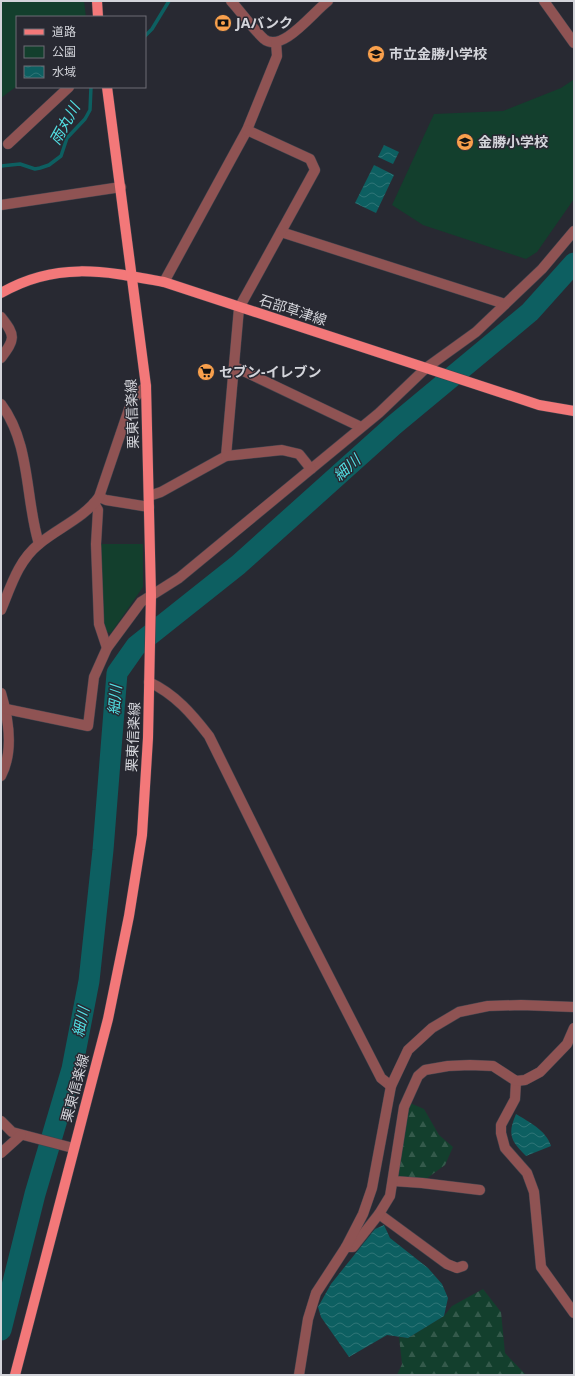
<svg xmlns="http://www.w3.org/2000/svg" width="575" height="1376" font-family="'Noto Sans','Noto Sans JP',sans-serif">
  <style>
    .forest { fill: url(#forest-firs) }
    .park { fill: #133f2d }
    .water { fill: url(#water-waves) }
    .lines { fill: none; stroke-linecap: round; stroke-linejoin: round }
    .stream { stroke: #0d5f61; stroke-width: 3.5 }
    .river { stroke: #0d5f61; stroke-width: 21 }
    .minor-casing { stroke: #43444d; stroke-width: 11 }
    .major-casing { stroke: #43444d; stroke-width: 11 }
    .minor { stroke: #8f5353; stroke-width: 10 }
    .major { stroke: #f37879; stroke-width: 10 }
    .labels { text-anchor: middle; stroke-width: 3; stroke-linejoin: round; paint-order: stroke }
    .poi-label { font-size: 14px; font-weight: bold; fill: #d3d4da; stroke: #282932; text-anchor: start }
    .street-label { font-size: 14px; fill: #d3d4da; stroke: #282932 }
    .water-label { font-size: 15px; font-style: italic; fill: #52dfe3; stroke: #282932 }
  </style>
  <defs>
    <pattern id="forest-firs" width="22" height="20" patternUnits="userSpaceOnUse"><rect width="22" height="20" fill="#133f2d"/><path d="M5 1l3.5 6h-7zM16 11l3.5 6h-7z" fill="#345a4b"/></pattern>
    <pattern id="water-waves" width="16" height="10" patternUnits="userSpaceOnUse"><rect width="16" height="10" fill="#0d5f61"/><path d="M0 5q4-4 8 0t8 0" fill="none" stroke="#2f7577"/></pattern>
  </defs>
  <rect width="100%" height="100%" fill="#282932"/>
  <g class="forest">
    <path d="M410,1103L424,1109L439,1135L453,1147L445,1165L426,1179L414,1180L398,1176Z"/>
    <path d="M483,1289L501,1312L505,1353L526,1375H397L402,1364L399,1337L408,1338L444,1316L452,1306Z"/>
  </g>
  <g class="park">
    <path d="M1,1H84L86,17H17V86L1,98Z"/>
    <path d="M573,80L574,199L537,252L526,259L423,225L392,205L434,114L503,111L561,88Z"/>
    <path d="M101,544H143V587L111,633L107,632L104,624Z"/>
  </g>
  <g class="water">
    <path d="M384,145L399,152L393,164L378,157Z"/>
    <path d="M374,165L394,175L376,213L355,203Z"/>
    <path d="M516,1114C529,1122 546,1130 551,1146L526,1156C511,1141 507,1135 516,1114Z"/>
    <path d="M384,1225L390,1238L428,1268L442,1284L448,1298L444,1316L408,1338L387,1335L349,1357L321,1317L318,1307L331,1284L375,1229Z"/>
  </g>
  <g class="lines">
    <g class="stream">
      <path d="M145,36L152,29L169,1"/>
      <path d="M1,166L20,164L35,169L40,168L49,165L61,156L67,138L85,119L90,110L91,87"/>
    </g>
    <path class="river" d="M1,1330L35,1194L72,1069L89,981L103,850L117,673L136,646L238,565L394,425L530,312L574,263"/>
    <g class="minor-casing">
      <g id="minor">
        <path d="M231,1C242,13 252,28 264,39C282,54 314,11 328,1"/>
        <path d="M544,1L574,43"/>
        <path d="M8,144L69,87"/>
        <path d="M1,205L121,187"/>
        <path d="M281,232L505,304"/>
        <path d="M164,282L247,130L277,56L276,42"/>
        <path d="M1,317C16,336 15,339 1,358"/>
        <path d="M235,367L361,427"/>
        <path d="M1,404C31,444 25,499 39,544"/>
        <path d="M311,469L379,413L426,368L476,332L542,269L574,231"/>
        <path d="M149,496L161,492L226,456L239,308L315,170L310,159L247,130"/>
        <path d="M99,497L106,500L149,507"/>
        <path d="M94,503L98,510L96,544L99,624L107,648"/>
        <path d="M1,610C11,586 18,561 39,544C58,528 84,518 99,497L132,400L146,386"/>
        <path d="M149,682C175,694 192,714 209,736L300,920L381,1078L391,1086"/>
        <path d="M1,693C9,720 14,751 1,776"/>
        <path d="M6,709L88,726L94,677L107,648L141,602L179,578L311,469L299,454L282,450L226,456"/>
        <path d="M516,1081L515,1099L501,1125V1133L505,1148L527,1173L534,1192L541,1267L574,1313"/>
        <path d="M1,1121L12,1132L73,1148"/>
        <path d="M1,1153L21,1135"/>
        <path d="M393,1181L422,1183L480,1190"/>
        <path d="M379,1214L447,1264L457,1268L463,1266"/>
        <path d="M346,1247H353L379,1214L390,1196L404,1107L418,1076L425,1070L448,1066L470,1065L493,1066L516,1081L525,1080L540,1072L567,1044L574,1028"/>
        <path d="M299,1375L308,1319L316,1293L346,1247L363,1214L372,1188L391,1086L408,1050L432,1028L459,1012L488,1006L521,1005L574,1007"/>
      </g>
    </g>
    <g class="major-casing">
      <g id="major">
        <path d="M97,1L98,17"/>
        <path d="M1,293C56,261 105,271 164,282L539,405L574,411"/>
        <path d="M15,1375L108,1019L129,916L142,835L148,738L151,595L146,386L107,87"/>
      </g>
    </g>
    <use href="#minor" class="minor"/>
    <use href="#major" class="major"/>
  </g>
  <defs>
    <g id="bank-disc" transform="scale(0.9)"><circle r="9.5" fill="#f9a04c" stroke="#282932"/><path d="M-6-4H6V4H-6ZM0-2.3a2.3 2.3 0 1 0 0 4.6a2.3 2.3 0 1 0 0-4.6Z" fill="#111"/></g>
    <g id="school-disc" transform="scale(0.9)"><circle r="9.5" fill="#f9a04c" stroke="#282932"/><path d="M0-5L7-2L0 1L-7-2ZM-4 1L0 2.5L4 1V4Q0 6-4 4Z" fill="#111"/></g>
    <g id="supermarket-disc" transform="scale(0.9)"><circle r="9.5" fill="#f9a04c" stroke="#282932"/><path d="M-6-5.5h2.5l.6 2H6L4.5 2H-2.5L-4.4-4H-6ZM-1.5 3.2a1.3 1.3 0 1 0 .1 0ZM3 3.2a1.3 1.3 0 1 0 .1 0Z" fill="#111"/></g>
  </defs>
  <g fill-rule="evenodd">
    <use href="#bank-disc" x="223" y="23"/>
    <use href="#school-disc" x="376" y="54"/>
    <use href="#school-disc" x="465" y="142"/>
    <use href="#supermarket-disc" x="206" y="372"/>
  </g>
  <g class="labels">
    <g class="poi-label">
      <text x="236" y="28">JAバンク</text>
      <text x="389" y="59">市立金勝小学校</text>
      <text x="478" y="147">金勝小学校</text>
      <text x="219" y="377">セブン-イレブン</text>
    </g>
    <g class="street-label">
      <text transform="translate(293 310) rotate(18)" y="5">石部草津線</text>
      <text transform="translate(132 414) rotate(-92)" y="5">栗東信楽線</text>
      <text transform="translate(133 737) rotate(-87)" y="5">栗東信楽線</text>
      <text transform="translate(75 1088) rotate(-75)" y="5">栗東信楽線</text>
    </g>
    <g class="water-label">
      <text transform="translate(65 124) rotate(-61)" y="5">雨丸川</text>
      <text transform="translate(347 468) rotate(-42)" y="5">細川</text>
      <text transform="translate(115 700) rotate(-85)" y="5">細川</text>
      <text transform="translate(81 1022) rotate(-78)" y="5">細川</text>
    </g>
  </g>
  <rect width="575" height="1376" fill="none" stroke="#d3d4da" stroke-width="4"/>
  <rect x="16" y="16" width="130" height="72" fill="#282932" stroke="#6c6d75"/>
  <rect x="24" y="29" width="20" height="6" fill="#f37879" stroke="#6c6d75"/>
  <text x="52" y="36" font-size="12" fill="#d3d4da">道路</text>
  <rect x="24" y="46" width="20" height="12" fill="#133f2d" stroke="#6c6d75"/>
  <text x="52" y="56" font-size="12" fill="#d3d4da">公園</text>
  <rect x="24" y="66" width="20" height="12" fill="url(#water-waves)" stroke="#6c6d75"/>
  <text x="52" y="76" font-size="12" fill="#d3d4da">水域</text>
</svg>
